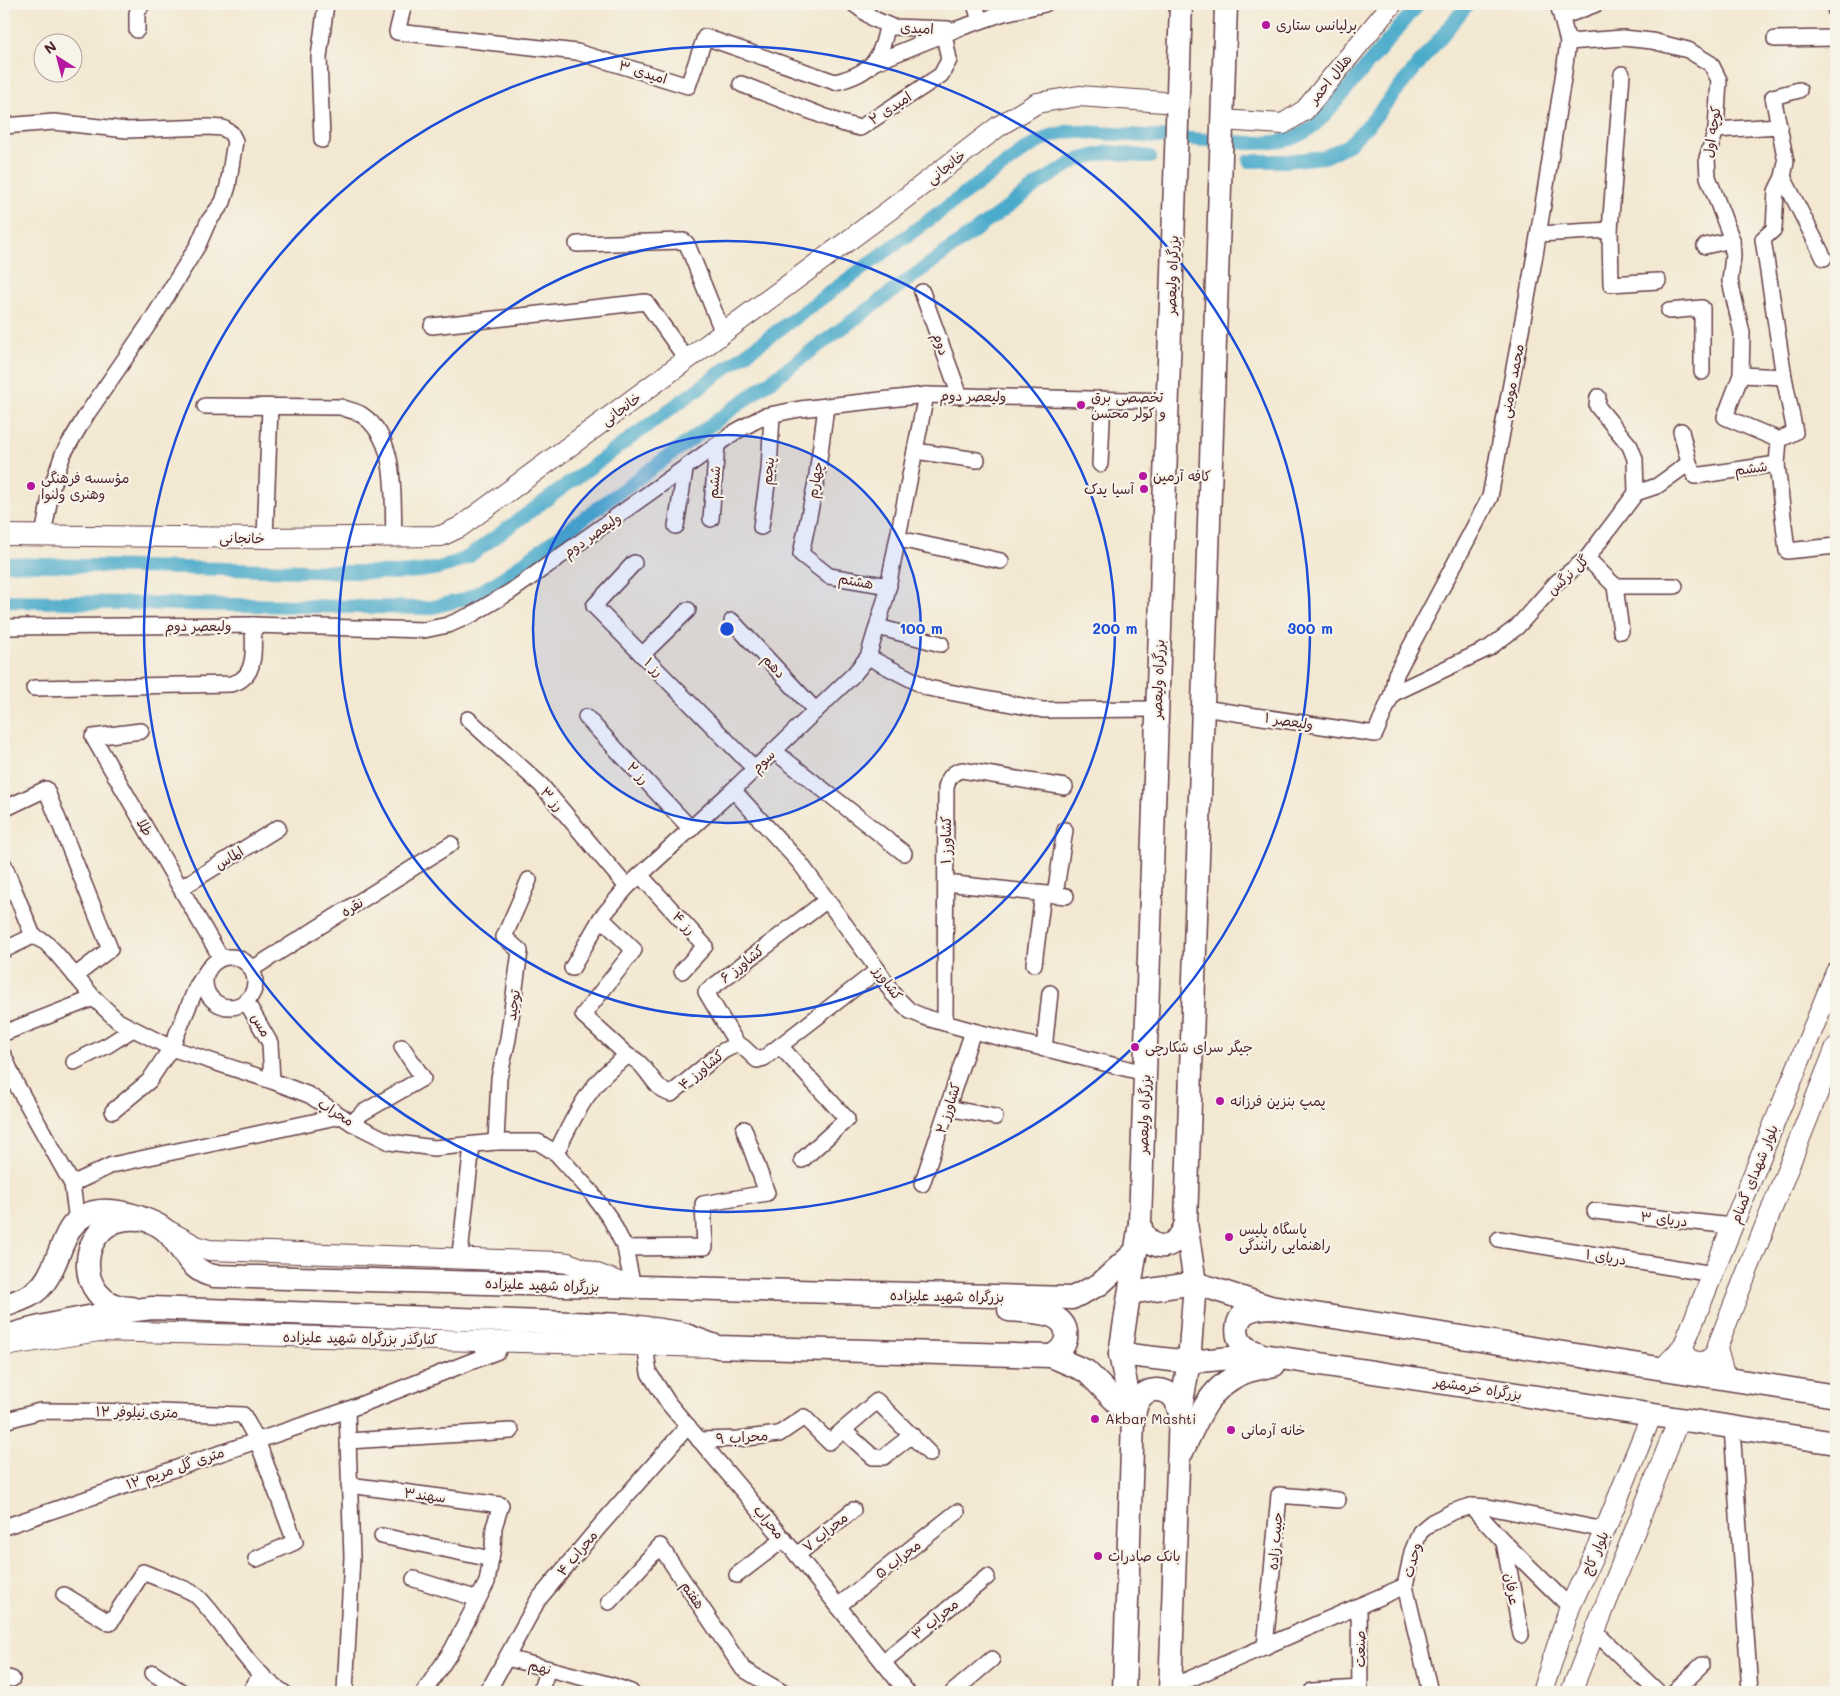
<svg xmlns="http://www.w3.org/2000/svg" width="1840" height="1696" font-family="Mali,'Playpen Sans Arabic',sans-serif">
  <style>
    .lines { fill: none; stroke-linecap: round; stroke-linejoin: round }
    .canal { stroke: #4cabcb; stroke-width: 14 }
    .minor-casing { stroke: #633d44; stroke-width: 18 }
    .major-casing { stroke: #633d44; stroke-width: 22 }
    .highway-casing { stroke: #633d44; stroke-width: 25 }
    .minor { stroke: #fff; stroke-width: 15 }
    .major { stroke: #fff; stroke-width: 20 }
    .highway { stroke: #fff; stroke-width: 22 }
    .ring { fill: none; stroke: #1d4ed8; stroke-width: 2.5 }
    .poi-dot { fill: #b5179e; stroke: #f7f3e8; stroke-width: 2 }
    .labels { text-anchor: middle; stroke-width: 4.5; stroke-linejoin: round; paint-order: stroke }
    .poi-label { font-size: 14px; fill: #4a1f2b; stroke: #f7f3e8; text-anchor: start }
    .street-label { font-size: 14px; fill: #4a1f2b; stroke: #f7f3e8 }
    .centre { fill: #1d4ed8; stroke: #f7f3e8; stroke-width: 2.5 }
    .ring-label { font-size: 15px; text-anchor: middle; font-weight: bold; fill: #1d4ed8; stroke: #f7f3e8; stroke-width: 4.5; stroke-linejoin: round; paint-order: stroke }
  </style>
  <rect width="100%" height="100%" fill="#f7f3e8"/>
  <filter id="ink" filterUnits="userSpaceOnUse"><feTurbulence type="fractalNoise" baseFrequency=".02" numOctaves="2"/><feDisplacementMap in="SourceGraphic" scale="10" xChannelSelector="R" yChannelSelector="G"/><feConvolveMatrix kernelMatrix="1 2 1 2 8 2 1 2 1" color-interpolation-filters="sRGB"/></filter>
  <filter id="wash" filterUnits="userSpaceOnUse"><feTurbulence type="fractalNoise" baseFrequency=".0096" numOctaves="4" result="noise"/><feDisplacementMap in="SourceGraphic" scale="20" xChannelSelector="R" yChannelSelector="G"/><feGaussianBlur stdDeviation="1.12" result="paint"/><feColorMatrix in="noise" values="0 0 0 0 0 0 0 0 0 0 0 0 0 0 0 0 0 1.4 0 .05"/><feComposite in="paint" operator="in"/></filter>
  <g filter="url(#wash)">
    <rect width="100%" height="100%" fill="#f3e8d1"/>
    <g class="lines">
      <g class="canal">
        <path d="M1249,161H1286L1324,157L1348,145L1371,122L1468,4"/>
        <path d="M4,564L397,573C426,571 441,570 468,557L1026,149L1050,136L1070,131L1251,143C1283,143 1302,140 1324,116L1419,4"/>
        <path d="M4,601L429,608L466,599L497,582L1044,180L1077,160L1109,152L1150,157"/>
      </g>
    </g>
  </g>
  <g filter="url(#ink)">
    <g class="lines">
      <g class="minor-casing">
        <g id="minor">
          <path d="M404,4L397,32L577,52L688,86L705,37L835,82C870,74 882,60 887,25"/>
          <path d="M854,4L874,19L892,27L948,29"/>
          <path d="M975,4L980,21"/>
          <path d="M1834,4L1836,12"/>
          <path d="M1562,17L1596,4"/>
          <path d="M137,30V13L142,4"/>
          <path d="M1775,39L1836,38"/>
          <path d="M1568,42L1623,38L1652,41L1688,50L1711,64L1719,80L1716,130L1707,158L1708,177L1732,240L1733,256L1730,281L1742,333L1741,375L1725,417L1779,440L1777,464"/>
          <path d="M873,63L957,29L1004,13L1045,4"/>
          <path d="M741,84L841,123L860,128L941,75L949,60L944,34"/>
          <path d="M4,126L54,122L127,130L208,127L223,128L231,133L235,141L228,186L223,202L208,222L198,245L153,318L87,414L63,454L52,486L43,536"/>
          <path d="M1779,126L1773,97L1799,90"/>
          <path d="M1716,130L1779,126L1786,162L1783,177L1776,191L1774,229L1763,239L1784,377L1795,432L1779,440"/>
          <path d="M322,140L319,57L326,4"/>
          <path d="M1783,177L1824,258"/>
          <path d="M1610,230L1611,284L1658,281"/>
          <path d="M1539,234L1610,230L1622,74"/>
          <path d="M577,244L684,241L687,244L723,333"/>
          <path d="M1705,246L1732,240"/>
          <path d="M922,292L960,396"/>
          <path d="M1669,311L1702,308V372"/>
          <path d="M432,326L646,302L687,360"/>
          <path d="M1741,375L1784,377"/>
          <path d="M205,406L341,407C347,410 357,411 362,415C399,440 392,498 394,537"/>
          <path d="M826,407L816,482L801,554L829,576L889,586"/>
          <path d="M1681,431L1689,463"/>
          <path d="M915,451L977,460"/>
          <path d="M1100,464L1103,399"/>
          <path d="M1636,493L1657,486L1689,463L1695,476L1777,464L1787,551L1836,546"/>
          <path d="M711,519L717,445"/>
          <path d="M676,526L685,470"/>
          <path d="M761,527L769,470L772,415"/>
          <path d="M265,538L270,407"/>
          <path d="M899,539L1001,561"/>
          <path d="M1587,558L1615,586H1675"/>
          <path d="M634,563L594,606L755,769"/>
          <path d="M1615,586L1621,631"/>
          <path d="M732,621L816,711"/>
          <path d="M4,627L253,625L424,630L448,625L471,615L510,592L735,432L764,416L800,409L926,395L1168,401"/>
          <path d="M878,627L941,644"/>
          <path d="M642,655L688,610"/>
          <path d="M868,657L928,688L1043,710L1157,709"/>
          <path d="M34,688L231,684C234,683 239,682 242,679C257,669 253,640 253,625"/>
          <path d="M1392,694L1489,648L1517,627L1557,582L1587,558L1636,493L1635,459L1630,446L1597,406L1598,397"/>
          <path d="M1203,708L1375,734L1392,694L1396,674L1490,497L1535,255L1564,72L1568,42L1558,4"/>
          <path d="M586,717L691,829"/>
          <path d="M468,719L541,785L627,887"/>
          <path d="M141,731L93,737L221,958"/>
          <path d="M774,751L904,853"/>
          <path d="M733,790L800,863L878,970L893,994L910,1011L927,1018L973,1031L1145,1073"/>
          <path d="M4,809L46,789L110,949L75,976"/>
          <path d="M4,865L33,936"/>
          <path d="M640,875L705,946L682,971"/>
          <path d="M946,883L1066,896"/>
          <path d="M181,888L278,828"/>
          <path d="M1055,895L1065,830"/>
          <path d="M4,950L33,936L45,942L55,952L94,998L118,1021L171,1048L272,1081L309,1095L352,1123L390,1142L434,1148L496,1142H538L556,1153L591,1192L611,1220L625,1248L633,1287"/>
          <circle cx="230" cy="982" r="25"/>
          <path d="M1034,964L1043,894"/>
          <path d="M572,968L601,918"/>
          <path d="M252,969L451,844"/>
          <path d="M246,1001L270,1043L272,1081"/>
          <path d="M945,1023L946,788C948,778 952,772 962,770L1065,787"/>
          <path d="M4,1033L94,998"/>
          <path d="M737,1044L706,992L827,900"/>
          <path d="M780,1046L847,1119L802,1160"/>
          <path d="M1044,1049L1050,993"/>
          <path d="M4,1056L16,1084L72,1184L77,1221"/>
          <path d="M628,1056L583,1015L634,950L601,918L627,887L733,790L854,674L868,657L886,597L926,395"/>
          <path d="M74,1062L108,1045L133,1029"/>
          <path d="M948,1108L995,1117"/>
          <path d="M113,1111L149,1081L171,1048L197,986L208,969"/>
          <path d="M352,1123L362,1113L423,1078L402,1047"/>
          <path d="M496,1142L499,1078L508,1039L520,951L504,937L529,880"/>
          <path d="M556,1153C574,1116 592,1078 628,1056C648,1063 652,1089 671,1094L723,1051L737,1044L743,1047L757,1060L764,1058L878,970"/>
          <path d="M72,1184L112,1165L341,1116"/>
          <path d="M922,1184L973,1031"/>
          <path d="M1595,1211L1732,1226"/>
          <path d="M1499,1239L1713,1274"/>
          <path d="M625,1248L705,1247L703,1204L767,1193L744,1129"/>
          <path d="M460,1254L472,1145"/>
          <path d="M645,1345L649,1373L669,1404L797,1555L907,1692"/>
          <path d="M4,1421L40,1411L159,1412L243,1415L257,1440L295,1542L256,1559"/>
          <path d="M1732,1427L1750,1692"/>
          <path d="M843,1430L873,1457H884L912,1435"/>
          <path d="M699,1440L738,1439L779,1434L804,1417L829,1442L877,1401L930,1454"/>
          <path d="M348,1441L511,1431"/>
          <path d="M349,1485L501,1505L494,1527L493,1547L487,1582L452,1650L424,1692"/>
          <path d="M1471,1506L1504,1542L1570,1607"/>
          <path d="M4,1527L347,1410L498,1351L501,1342"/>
          <path d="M382,1536L491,1559"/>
          <path d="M1504,1542L1521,1635"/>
          <path d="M797,1555L853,1510"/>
          <path d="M737,1575L784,1539"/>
          <path d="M414,1579L478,1599"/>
          <path d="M64,1595L110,1623L143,1572C154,1577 189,1589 196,1595C226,1624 246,1670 283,1692"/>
          <path d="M609,1602L660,1546L743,1669L782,1692"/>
          <path d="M838,1606L957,1512"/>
          <path d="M1359,1606L1360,1692"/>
          <path d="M1594,1631L1658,1692"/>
          <path d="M1265,1647L1279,1495L1338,1500"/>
          <path d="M507,1658L611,1685L631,1692"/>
          <path d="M883,1662L987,1577"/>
          <path d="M153,1673L182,1692"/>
          <path d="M4,1677L12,1679"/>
          <path d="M1171,1687L1405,1586"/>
          <path d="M1312,1691L1360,1688"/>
          <path d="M250,1692L261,1674"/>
          <path d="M345,1692L352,1557L347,1410"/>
          <path d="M485,1692L492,1684L538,1600L599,1527L688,1426"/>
          <path d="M540,1692L548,1669"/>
          <path d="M953,1692L992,1659"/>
          <path d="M1430,1692L1405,1586L1412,1552L1420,1532L1432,1522L1452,1512L1471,1506L1488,1507L1605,1530"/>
          <path d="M1674,1692L1702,1665"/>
        </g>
      </g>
      <g class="major-casing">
        <g id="major">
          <path d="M1222,120L1283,124L1305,110L1392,4"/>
          <path d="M4,535L265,538L441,536L460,527L891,209L999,126L1037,103L1079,96L1178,103"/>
          <path d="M167,1230L196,1246L209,1250L559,1262L568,1263L624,1284"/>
          <path d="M4,1346L99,1331L710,1347"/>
          <path d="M1683,1347C1687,1366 1710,1367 1717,1349"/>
          <path d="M1662,1369L1683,1347L1836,972"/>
          <path d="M1725,1378L1717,1349L1718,1345L1836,1047"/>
          <path d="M1542,1692L1570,1607L1605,1530L1652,1414"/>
          <path d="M1571,1692L1679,1419"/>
        </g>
      </g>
      <g class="highway-casing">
        <g id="highway">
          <path d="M1140,1223C1142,1240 1161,1255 1176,1240C1181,1236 1184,1229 1186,1223"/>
          <path d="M1130,1293L1195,1283L1270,1307L1836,1396"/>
          <path d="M4,1306C12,1303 21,1300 29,1296C53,1284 57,1250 70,1229C86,1204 115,1209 139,1217C148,1221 158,1223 166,1231C183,1247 188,1271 214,1276L1072,1298L1100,1284L1136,1251"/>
          <path d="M131,1308C70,1307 75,1213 138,1219"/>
          <path d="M1009,1310C1028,1312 1070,1309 1066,1339C1064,1347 1058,1353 1051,1356"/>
          <path d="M4,1337C52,1322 101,1314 152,1308L626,1325L680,1333L718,1347L1051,1356L1086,1371L1133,1419"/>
          <path d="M1120,1354L1189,1362L1262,1355L1836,1443"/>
          <path d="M1262,1355C1256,1352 1249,1350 1244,1346C1234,1337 1235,1319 1247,1312C1253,1308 1262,1308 1270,1307"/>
          <path d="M1133,1419C1135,1413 1135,1406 1139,1400C1147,1387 1165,1387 1174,1398C1177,1402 1178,1408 1180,1413"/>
          <path d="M1182,1452C1196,1423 1208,1387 1241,1374C1251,1369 1263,1368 1274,1365"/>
          <path d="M1124,1692L1133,1419L1120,1354L1140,1223L1181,4"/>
          <path d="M1170,1692L1180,1413L1189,1362L1195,1283L1186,1223L1226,4"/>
        </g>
      </g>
      <use href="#minor" class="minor"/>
      <use href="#major" class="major"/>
      <use href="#highway" class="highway"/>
    </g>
  </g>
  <circle cx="727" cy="629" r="194" fill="#1d4ed8" fill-opacity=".12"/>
  <g class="ring">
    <circle cx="727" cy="629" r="194"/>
    <circle cx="727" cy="629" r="388"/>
    <circle cx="727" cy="629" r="583"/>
  </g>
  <g class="poi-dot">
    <circle cx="1266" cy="25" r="5"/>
    <circle cx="1081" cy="405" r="5"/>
    <circle cx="1143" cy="476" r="5"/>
    <circle cx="31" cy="486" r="5"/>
    <circle cx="1144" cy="489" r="5"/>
    <circle cx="1135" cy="1047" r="5"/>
    <circle cx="1220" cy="1101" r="5"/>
    <circle cx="1229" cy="1237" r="5"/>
    <circle cx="1095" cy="1419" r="5"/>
    <circle cx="1231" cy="1430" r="5"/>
    <circle cx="1098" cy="1556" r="5"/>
  </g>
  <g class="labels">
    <g class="poi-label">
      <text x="1276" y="30">برلیانس ستاری</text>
      <text x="1091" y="402">تخصصی برق<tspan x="1091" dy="16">و کولر محسن</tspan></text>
      <text x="1153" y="481">کافه آرمین</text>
      <text x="41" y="483">مؤسسه فرهنگی<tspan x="41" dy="16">وهنری ولنوا</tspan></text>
      <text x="1134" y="494" text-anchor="end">آسیا یدک</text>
      <text x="1145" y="1052">جیگر سرای شکارچی</text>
      <text x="1230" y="1106">پمپ بنزین فرزانه</text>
      <text x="1239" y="1234">پاسگاه پلیس<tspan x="1239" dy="16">راهنمایی رانندگی</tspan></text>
      <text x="1105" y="1424">Akbar Mashti</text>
      <text x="1241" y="1435">خانه آرمانی</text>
      <text x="1108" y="1561">بانک صادرات</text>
    </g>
    <g class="street-label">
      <text transform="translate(917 28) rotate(3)" y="5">امیدی</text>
      <text transform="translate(643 72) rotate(17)" y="5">امیدی ۳</text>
      <text transform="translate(1330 79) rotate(-51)" y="5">هلال احمر</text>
      <text transform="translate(890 108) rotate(-33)" y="5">امیدی ۲</text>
      <text transform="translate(1712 132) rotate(-81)" y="5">کوچه اول</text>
      <text transform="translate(946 167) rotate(-38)" y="5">خانجانی</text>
      <text transform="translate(1172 275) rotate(-88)" y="5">بزرگراه ولیعصر</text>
      <text transform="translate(941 344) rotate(70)" y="5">دوم</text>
      <text transform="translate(1512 381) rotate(-79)" y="5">محمد مومنی</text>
      <text transform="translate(973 396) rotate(1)" y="5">ولیعصر دوم</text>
      <text transform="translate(621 409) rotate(-36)" y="5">خانجانی</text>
      <text transform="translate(1751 468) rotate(-8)" y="5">ششم</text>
      <text transform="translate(768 471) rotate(-84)" y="5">پنجم</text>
      <text transform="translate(815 480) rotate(-80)" y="5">چهارم</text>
      <text transform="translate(714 482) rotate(-85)" y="5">ششم</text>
      <text transform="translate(592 535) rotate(-35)" y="5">ولیعصر دوم</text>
      <text transform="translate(242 538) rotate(1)" y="5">خانجانی</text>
      <text transform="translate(1568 575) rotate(-43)" y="5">گل نرگس</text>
      <text transform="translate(856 581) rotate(10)" y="5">هشتم</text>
      <text x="198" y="631">ولیعصر دوم</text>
      <text transform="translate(774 666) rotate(47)" y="5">دهم</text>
      <text transform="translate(654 667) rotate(45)" y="5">رز ۱</text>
      <text transform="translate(1158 679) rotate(-88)" y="5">بزرگراه ولیعصر</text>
      <text transform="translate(1289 721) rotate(9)" y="5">ولیعصر ۱</text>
      <text transform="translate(763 761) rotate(-44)" y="5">سوم</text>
      <text transform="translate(638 773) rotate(47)" y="5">رز ۲</text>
      <text transform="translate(552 799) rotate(49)" y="5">رز ۳</text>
      <text transform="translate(145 827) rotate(60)" y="5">طلا</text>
      <text transform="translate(946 840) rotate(-90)" y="5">کشاورز ۱</text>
      <text transform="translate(229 858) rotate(-32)" y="5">الماس</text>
      <text transform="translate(352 907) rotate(-32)" y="5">نقره</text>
      <text transform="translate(684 923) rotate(47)" y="5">رز ۴</text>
      <text transform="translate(742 964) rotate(-38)" y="5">کشاورز ۶</text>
      <text transform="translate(888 983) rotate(54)" y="5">کشاورز</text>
      <text transform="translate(513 1005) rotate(-82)" y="5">توحید</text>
      <text transform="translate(261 1025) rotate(60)" y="5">مس</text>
      <text transform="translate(701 1070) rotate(-39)" y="5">کشاورز ۴</text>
      <text transform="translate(948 1108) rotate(-72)" y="5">کشاورز ۲</text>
      <text transform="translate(336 1112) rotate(32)" y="5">محراب</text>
      <text transform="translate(1144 1114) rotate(-88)" y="5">بزرگراه ولیعصر</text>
      <text transform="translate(1754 1174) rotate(-68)" y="5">بلوار شهدای گمنام</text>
      <text transform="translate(1664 1219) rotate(6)" y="5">دریای ۳</text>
      <text transform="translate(1606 1257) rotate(9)" y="5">دریای ۱</text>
      <text transform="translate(542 1285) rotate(2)" y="5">بزرگراه شهید علیزاده</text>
      <text transform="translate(947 1296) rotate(1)" y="5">بزرگراه شهید علیزاده</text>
      <text transform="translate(360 1338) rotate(1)" y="5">کنارگذر بزرگراه شهید علیزاده</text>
      <text transform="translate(1478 1388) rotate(9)" y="5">بزرگراه خرمشهر</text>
      <text transform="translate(137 1412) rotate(1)" y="5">۱۲ متری نیلوفر</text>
      <text transform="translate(742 1437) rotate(-4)" y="5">محراب ۹</text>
      <text transform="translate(175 1468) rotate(-19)" y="5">۱۲ متری گل مریم</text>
      <text transform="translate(425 1495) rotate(7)" y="5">سهند۳</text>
      <text transform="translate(769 1522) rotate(50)" y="5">محراب</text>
      <text transform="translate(825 1532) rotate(-39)" y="5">محراب ۷</text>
      <text transform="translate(1275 1541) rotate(-85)" y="5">حبیب زاده</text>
      <text transform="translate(577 1553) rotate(-50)" y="5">محراب ۴</text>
      <text transform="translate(1595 1553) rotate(-66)" y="5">بلوار کاج</text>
      <text transform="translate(898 1559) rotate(-38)" y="5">محراب ۵</text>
      <text transform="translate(1412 1560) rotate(-75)" y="5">وحدت</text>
      <text transform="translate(1512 1589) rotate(80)" y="5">عرفان</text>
      <text transform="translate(693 1595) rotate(56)" y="5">هفتم</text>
      <text transform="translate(935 1619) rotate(-39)" y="5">محراب ۳</text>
      <text transform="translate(1360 1649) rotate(-90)" y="5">صنعت</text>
      <text transform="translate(540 1667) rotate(15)" y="5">نهم</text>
    </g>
  </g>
  <circle cx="727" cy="629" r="8" class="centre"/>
  <g class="ring-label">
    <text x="921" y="634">100 m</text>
    <text x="1115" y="634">200 m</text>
    <text x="1310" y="634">300 m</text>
  </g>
  <rect width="1840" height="1696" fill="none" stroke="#f7f3e8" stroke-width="20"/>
  <g transform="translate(58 58) rotate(324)"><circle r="24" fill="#f7f3e8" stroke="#b29e9c"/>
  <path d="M0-4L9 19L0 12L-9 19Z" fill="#b5179e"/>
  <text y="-8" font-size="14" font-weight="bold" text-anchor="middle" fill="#4a1f2b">N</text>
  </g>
</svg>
